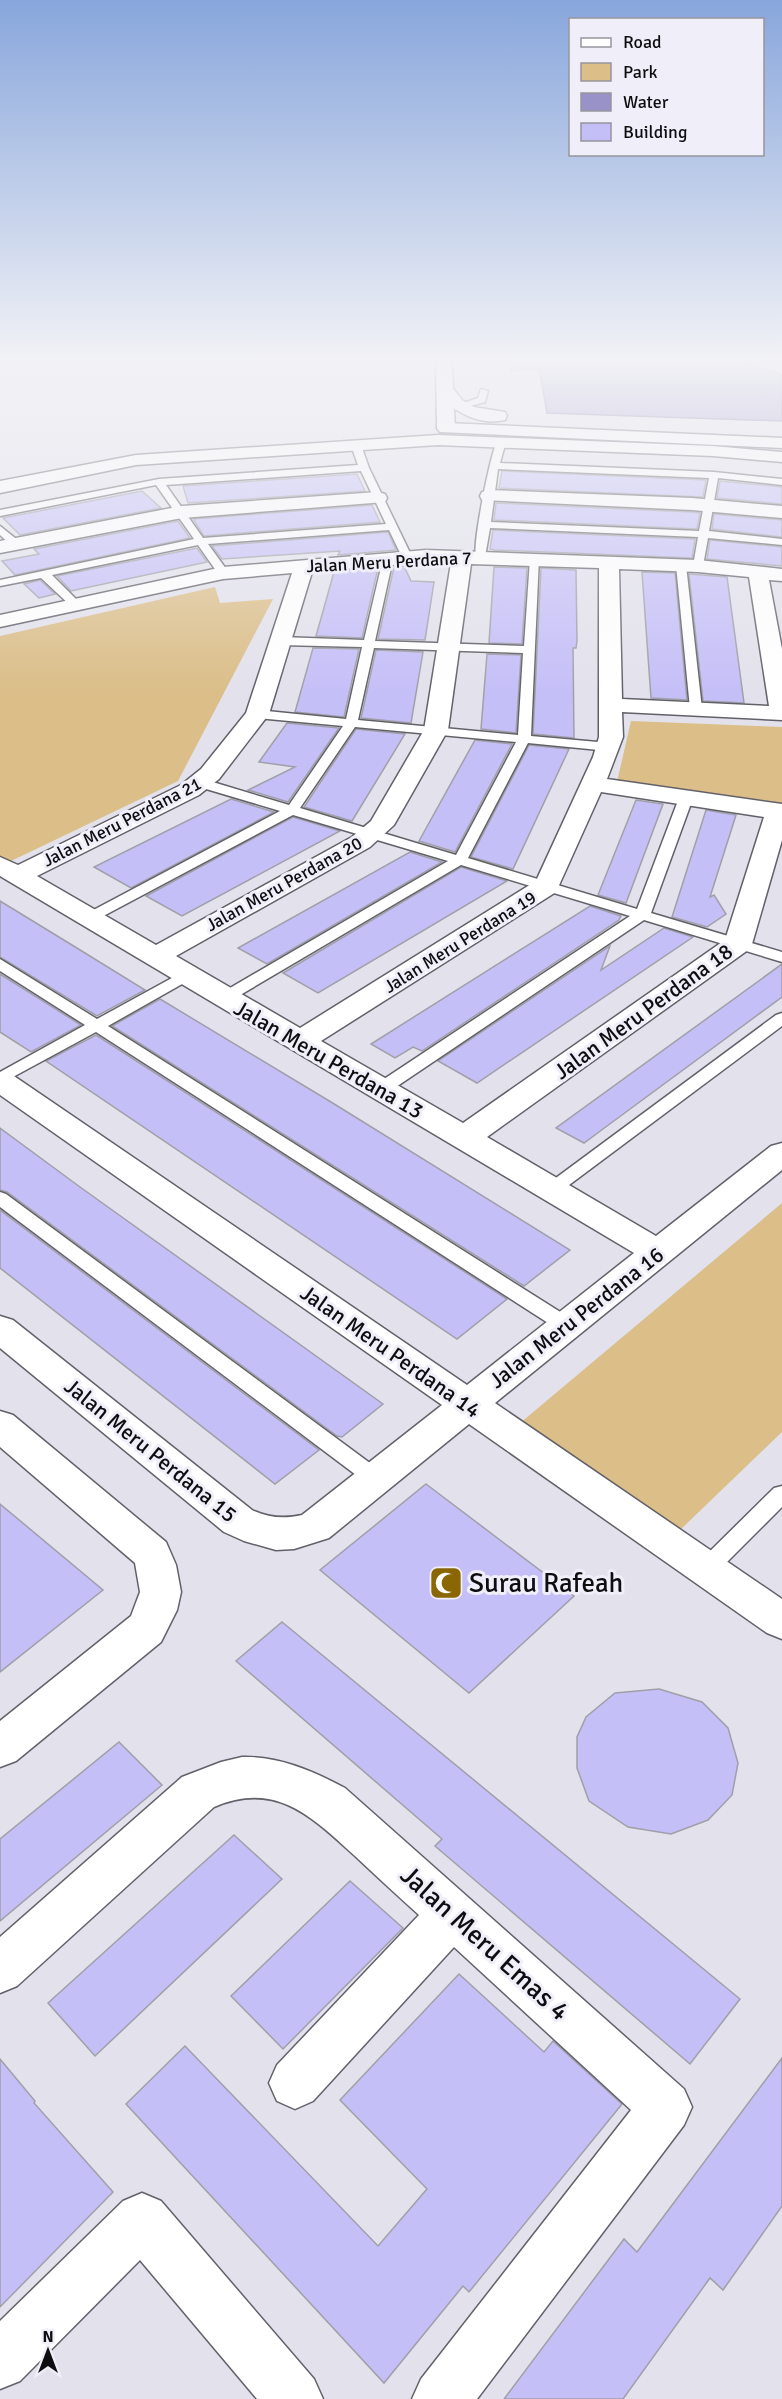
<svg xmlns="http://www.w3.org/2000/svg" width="782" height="2399" font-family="Signika,sans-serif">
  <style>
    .green { fill: #dbbe88 }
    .water { fill: #9992c9; stroke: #6f6a92; stroke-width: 1.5 }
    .building { fill: #c5bff8; stroke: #a09fa8; stroke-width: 1.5 }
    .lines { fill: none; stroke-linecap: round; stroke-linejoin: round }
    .lane-casing { stroke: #626169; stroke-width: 3 }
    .street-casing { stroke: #626169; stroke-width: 3 }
    .secondary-casing { stroke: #626169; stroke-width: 3 }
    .lane { fill: #fff; fill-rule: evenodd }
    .street { fill: #fff; fill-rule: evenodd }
    .secondary { fill: #fff; fill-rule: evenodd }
    .labels { text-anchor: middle; stroke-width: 6; stroke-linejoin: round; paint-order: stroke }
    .far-street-label { font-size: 18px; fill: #0e0e11; stroke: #f0eff9 }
    .street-label { font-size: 22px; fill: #0e0e11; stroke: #f0eff9 }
    .near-poi-label { font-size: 27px; fill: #0e0e11; stroke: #f0eff9; text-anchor: start }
    .near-street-label { font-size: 27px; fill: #0e0e11; stroke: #f0eff9 }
  </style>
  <rect width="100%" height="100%" fill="#e3e2ec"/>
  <g class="green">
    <path d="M215,587L220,603L273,599L178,781L9,862L0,857V636Z"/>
    <path d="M631,721L782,727V810L617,782Z"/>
    <path d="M782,1203V1432L678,1532L519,1424Z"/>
  </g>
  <path class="water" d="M509,357H726L782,375V421L547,413L539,368L511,371Z"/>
  <g class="building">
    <path d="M502,471H503L706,480L703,497L499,488Z"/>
    <path d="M357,474L365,491L188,503L183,486Z"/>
    <path d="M720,481L782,487V504L717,498Z"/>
    <path d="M142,491L161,508L20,535L3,518Z"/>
    <path d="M496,503L692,512L700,513L697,529L494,520Z"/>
    <path d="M372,505L380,522L204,536L193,519Z"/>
    <path d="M714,514L782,520V537L712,529Z"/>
    <path d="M178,521L190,538L15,575L2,561L39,554L34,549Z"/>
    <path d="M493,530L695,539L692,558L494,550L490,549Z"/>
    <path d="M388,532L396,550L338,555L340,551L222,559L212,546Z"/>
    <path d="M710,540L782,547V566L707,559Z"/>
    <path d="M197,548L207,562L71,591L57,576Z"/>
    <path d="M404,566L411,581L434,582L425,640L378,639L394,567Z"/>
    <path d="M494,567L527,568L522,644L489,643Z"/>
    <path d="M378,568L362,638L316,636L334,572Z"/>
    <path d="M541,568L576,570L577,640L576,648H573L574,738L533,734Z"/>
    <path d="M642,572L675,573L687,700L651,698Z"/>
    <path d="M689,574L727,577L744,703L703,701Z"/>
    <path d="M40,580L55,594L39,598L24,584Z"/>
    <path d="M313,648L359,649L344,717L295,712Z"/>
    <path d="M376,650L423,652L411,723L361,718Z"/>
    <path d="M487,654L521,655L516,733L481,729Z"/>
    <path d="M287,723L339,728L288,802L248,790L295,767L259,762Z"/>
    <path d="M356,729L405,734L352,821L304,807Z"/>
    <path d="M475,740L512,744L455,852L419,841Z"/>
    <path d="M529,745L569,749L513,869L471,857Z"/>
    <path d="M231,799L274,812L131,888L94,867Z"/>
    <path d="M636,800L663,804L626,903L598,895Z"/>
    <path d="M706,810L736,815L710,897L714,895L726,914L707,927L672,917Z"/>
    <path d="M293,817L340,831L182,916L146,896Z"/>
    <path d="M410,852L442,862L267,964L238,948Z"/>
    <path d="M461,867L507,881L318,993L283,973Z"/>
    <path d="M0,901L72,945L145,990L97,1016L0,957Z"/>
    <path d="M590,906L621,916L619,920L422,1051L413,1047L395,1058L371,1044Z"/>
    <path d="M664,928L693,937L477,1083L438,1061L610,946L601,970Z"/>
    <path d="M782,964V997L603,1129L584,1143L556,1128Z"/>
    <path d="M0,974L81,1025L31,1052L0,1032Z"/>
    <path d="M160,999L331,1102L570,1250L524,1286L112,1026Z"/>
    <path d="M96,1035L507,1299L457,1339L46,1061Z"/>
    <path d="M0,1128L80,1187L383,1404L342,1437L337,1436L7,1192L0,1190Z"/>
    <path d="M0,1210L319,1450L275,1484L0,1268Z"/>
    <path d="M426,1484L574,1596L469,1693L320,1570Z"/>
    <path d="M0,1504L103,1590L0,1672Z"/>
    <path d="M282,1622L740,1999L690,2064L435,1846L442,1839L236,1661Z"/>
    <path d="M659,1689L702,1702L728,1728L738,1763L732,1795L708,1820L671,1834L628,1827L589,1801L577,1768V1737L586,1717L615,1693Z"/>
    <path d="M119,1742L162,1785L0,1921V1839Z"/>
    <path d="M234,1835L282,1879L95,2056L48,2003Z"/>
    <path d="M350,1881L403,1928L283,2049L231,1996Z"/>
    <path d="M459,1974L544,2052L553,2041L622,2104L469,2292L463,2286L384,2383L126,2104L185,2046L378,2246L427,2189L340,2100Z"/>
    <path d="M782,2058V2206L723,2290L710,2278L623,2399H504L624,2239L637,2252Z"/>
    <path d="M0,2059L35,2101L34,2103L113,2192L0,2307Z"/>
  </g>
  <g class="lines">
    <g class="lane-casing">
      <g id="lane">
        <path d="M481,389L488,391L485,402L455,410V406L478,398Z"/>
        <path d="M498,439L506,441L500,463L714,472L782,479V485L718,478L709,531L782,539V545L708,538L703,566L698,569L693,566L698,537L490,528L485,557L484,559H476C472,545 490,455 498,439ZM498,469L709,478L699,531L491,522Z"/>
        <path d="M356,442L361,445L369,468L412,557L411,559H403L389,530L208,544L229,573L223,576L219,575L198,545L52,575L80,603V607H72L41,578L0,586V580L194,539L156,485L0,516V510L159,479L358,465L351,445ZM361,471L386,524L203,538L166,485Z"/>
        <path d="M0,526L20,542V546H12L0,535Z"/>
        <path d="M388,556L393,559L375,641L524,646L530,559L531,557H539L531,736L609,743L615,747L609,751L528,743L468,858L637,909L679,798L686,794L691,795L693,798L651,913L782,952V962L644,920L387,1093H375L373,1089L375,1085L630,916L461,865L230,1001H218L216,998L218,995L448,861L293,815L94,921H84L82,918L84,915L280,811L196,786L194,783L196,780H206L289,805L343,726L257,718L251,714L257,710L346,719L362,647L281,645L275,641L281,637L364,640L383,559ZM374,648L523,653L518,735L358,720ZM355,727L516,742L456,855L300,808Z"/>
        <path d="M681,562L686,565L702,709L696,713L690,709L676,565Z"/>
        <path d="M0,959L97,1019L181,973H191L194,976L191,979L108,1026L573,1320L576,1325L573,1330L566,1332L559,1330L96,1032L0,1084V1072L85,1025L0,971Z"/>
        <path d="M782,1013V1026L557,1194H545L542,1190L545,1186L776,1015Z"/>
        <path d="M0,1192L6,1194L382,1472L386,1478L382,1484L375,1486L368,1484L0,1207Z"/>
        <path d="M782,1486V1507L715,1574L707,1577L699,1574L696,1568L699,1562L774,1488Z"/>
      </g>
    </g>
    <g class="street-casing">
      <g id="street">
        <path d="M433,357H449L452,364L455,428L452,432H440L437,428L436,364Z"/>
        <path d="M773,357H782V363Z"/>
        <path d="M438,435L713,446L782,452V462L713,456L438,445L136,465L0,493V481L136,455Z"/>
        <path d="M489,490L692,498L782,506V518L692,510L482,500L480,496L482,492Z"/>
        <path d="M378,492L385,494L387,498L385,502L182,518L0,553V541L182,506Z"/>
        <path d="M426,550L698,560L782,569V581L769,580L782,649V720L622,712L623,737L607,779L782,804V840L752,944L748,950L487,1137L656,1236L771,1146L782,1143V1170L495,1403L782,1599V1639L767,1633L469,1424L329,1538L294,1549L276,1550L244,1541L224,1532L0,1348V1316L13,1320L252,1510C269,1518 284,1519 302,1515L442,1405L0,1095V1072L11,1074L467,1385L634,1253L0,876V857L18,865L181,785L201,769L246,713L292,573L223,579L0,627V615L223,567ZM426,562L451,563L424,730L371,821L352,837L156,945L37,876L199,795L219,779L269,714L312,572ZM471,564L599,568V737L593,757L536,881L300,1028L176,956L370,847L394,825L448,730ZM619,569L698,572L749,577L769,706L622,699ZM601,792L764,817L725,940L463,1123L321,1041L556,892Z"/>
        <path d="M0,1411L13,1415L166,1542L176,1565L181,1592L177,1610L161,1642L16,1761L0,1767V1721L131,1616L140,1592L135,1563L0,1447Z"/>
        <path d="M242,1757C279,1756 313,1771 345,1788L684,2089L692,2107L684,2125L477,2399H412L421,2379L631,2110L454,1947L313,2101L295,2109L277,2101L269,2083L277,2065L419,1915C397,1895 376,1876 355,1856C312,1817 276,1780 214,1807L17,1986L0,1993V1937L182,1777L221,1762Z"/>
        <path d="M142,2193L161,2201L314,2379L323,2399H257L140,2260L20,2381L0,2389V2321L123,2201Z"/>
      </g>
    </g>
    <g class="secondary-casing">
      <g id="secondary">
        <path d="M446,385L452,387L462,400L474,407L505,412L507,416L505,420C478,426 452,412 438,390Z"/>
        <path d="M446,423L782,438V448L440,432L437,428L440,424Z"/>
      </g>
    </g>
    <use href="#lane" class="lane"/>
    <use href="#street" class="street"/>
    <use href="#secondary" class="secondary"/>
  </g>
  <linearGradient id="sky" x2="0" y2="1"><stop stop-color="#88a6dc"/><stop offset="0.52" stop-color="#f2f2f6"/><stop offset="1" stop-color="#f2f2f6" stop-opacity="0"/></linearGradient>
  <rect width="782" height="693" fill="url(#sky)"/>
  <defs>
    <g id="mosque-square" transform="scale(1.725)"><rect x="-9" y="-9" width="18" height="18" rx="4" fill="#8b6605" stroke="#f0eff9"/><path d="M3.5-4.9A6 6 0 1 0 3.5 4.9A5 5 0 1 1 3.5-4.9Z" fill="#fff"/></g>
  </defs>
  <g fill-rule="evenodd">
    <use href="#mosque-square" x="446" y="1583"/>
  </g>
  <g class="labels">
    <g class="far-street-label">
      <text transform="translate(389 562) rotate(-3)" y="6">Jalan Meru Perdana 7</text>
      <text transform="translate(122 822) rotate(-27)" y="6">Jalan Meru Perdana 21</text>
      <text transform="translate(284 884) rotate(-29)" y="6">Jalan Meru Perdana 20</text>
      <text transform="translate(460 942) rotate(-32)" y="6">Jalan Meru Perdana 19</text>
    </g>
    <g class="street-label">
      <text transform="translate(643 1011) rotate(-36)" y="8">Jalan Meru Perdana 18</text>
      <text transform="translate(329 1059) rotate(30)" y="8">Jalan Meru Perdana 13</text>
      <text transform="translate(576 1317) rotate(-38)" y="8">Jalan Meru Perdana 16</text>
      <text transform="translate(391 1351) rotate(35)" y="8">Jalan Meru Perdana 14</text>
      <text transform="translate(151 1450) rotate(39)" y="8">Jalan Meru Perdana 15</text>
    </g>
    <g class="near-poi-label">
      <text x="469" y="1592">Surau Rafeah</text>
    </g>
    <g class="near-street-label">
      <text transform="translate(485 1943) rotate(42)" y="9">Jalan Meru Emas 4</text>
    </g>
  </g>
  <rect x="569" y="18" width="195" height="138" fill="#f0eff9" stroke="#96959c" stroke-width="1.5"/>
  <rect x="581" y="38" width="30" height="9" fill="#ffffff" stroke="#96959c" stroke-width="1.5"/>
  <text x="623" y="48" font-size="18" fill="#0e0e11">Road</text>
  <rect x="581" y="63" width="30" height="18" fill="#dbbe88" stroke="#96959c" stroke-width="1.5"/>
  <text x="623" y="78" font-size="18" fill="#0e0e11">Park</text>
  <rect x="581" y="93" width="30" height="18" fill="#9992c9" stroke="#96959c" stroke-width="1.5"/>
  <text x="623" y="108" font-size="18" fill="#0e0e11">Water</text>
  <rect x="581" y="123" width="30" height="18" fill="#c5bff8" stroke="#96959c" stroke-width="1.5"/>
  <text x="623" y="138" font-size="18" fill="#0e0e11">Building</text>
  <g transform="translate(48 2351)" stroke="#f0eff9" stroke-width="4.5" paint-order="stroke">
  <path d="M0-4.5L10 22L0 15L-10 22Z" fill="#0e0e11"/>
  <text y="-9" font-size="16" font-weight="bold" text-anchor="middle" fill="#0e0e11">N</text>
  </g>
</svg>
